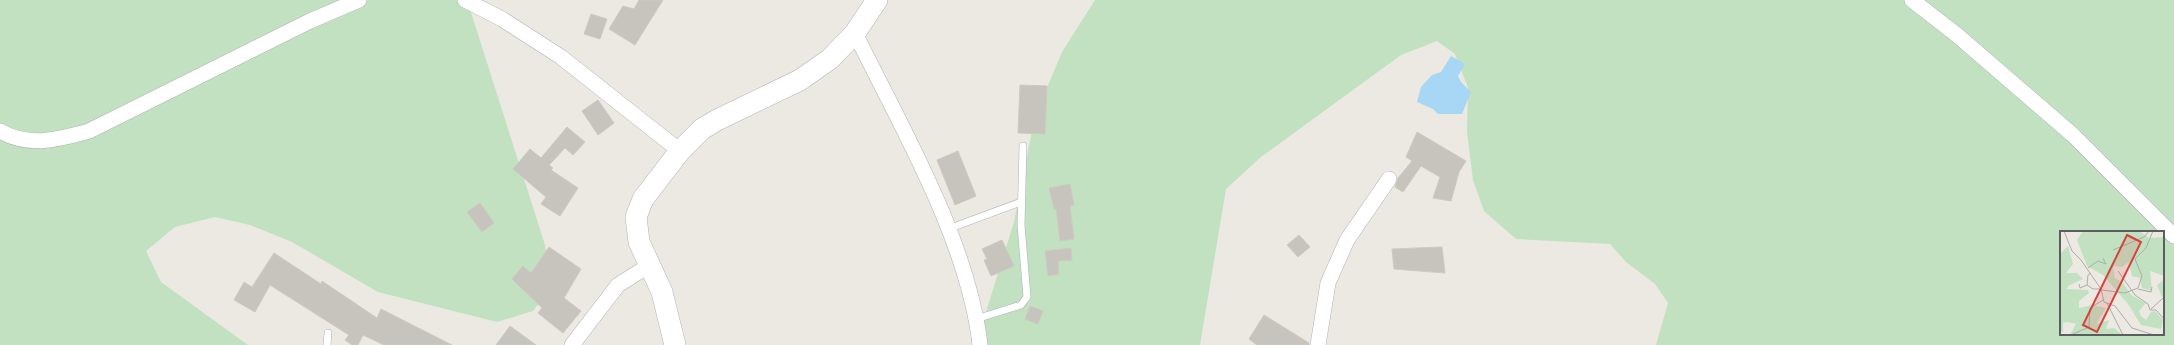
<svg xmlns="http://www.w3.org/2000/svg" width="2174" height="345" font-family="'Space Grotesk',sans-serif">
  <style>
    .green { fill: #c2e1c1; fill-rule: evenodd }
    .water { fill: #a8d7f5 }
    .building { fill: #c7c4be; stroke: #cfcac1 }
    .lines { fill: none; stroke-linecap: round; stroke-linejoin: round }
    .lane-casing { stroke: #afb2b6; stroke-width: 8 }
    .street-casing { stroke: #afb2b6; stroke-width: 16 }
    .secondary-casing { stroke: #afb2b6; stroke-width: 22 }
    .lane { stroke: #fff; stroke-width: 7 }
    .street { stroke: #fff; stroke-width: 15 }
    .secondary { stroke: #fff; stroke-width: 21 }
    .inset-road { fill: none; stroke: #adadaa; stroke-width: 1 }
    .view { fill: #d6433d; fill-opacity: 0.15; stroke: #d6433d; stroke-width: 2 }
    .inset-edge { fill: none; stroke: #5a5e61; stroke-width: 2 }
  </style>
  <rect width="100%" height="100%" fill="#ebe9e2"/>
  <g class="green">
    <path d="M0,0H465L468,3L545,245L552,286L533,311L497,322L378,292L292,242L250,225L215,217L175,227L146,251L161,282L248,345H0Z"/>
    <path d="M1095,0H2174V345H1656L1668,303L1655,284L1626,262L1610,244L1516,239L1484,211L1473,180L1467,132L1468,88L1455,54L1437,41L1401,55L1261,157L1226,189L1200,345H973L986,312L1014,222L1035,116L1062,52ZM2061,232H2163V334H2061Z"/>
  </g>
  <path class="water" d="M1451,56L1465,64L1458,76L1461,82L1471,92L1462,114H1438L1433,109L1417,102L1421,87L1432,75L1441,72Z"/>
  <g class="building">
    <path d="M639,0H663L635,45L609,29L623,6L634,9Z"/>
    <path d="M591,14L607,19L600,39L584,34Z"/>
    <path d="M1020,85L1047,86L1045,134L1018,133Z"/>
    <path d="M598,100L614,123L598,135L582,111Z"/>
    <path d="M567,127L585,142L573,155L565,148L549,165L553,168L551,170L578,188L560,216L541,204L546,197L513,169L530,149L541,158Z"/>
    <path d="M1417,132L1466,161L1459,172L1451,201L1433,198L1440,177L1421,166L1403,192L1395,187L1398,178L1412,161L1406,157Z"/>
    <path d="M958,151L976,196L955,205L937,160Z"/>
    <path d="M1070,184L1074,205L1070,206L1074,239L1060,241L1056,209H1054L1049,188Z"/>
    <path d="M480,203L494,223L482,232L467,212Z"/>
    <path d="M1299,235L1310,247L1298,257L1287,245Z"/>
    <path d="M1002,240L1014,266L991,276L984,260L987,259L982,249Z"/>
    <path d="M549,247L581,269L564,298L581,311L563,333L538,313L542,308L512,279L523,266L531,273Z"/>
    <path d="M1442,247L1445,273L1394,269L1392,249Z"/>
    <path d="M1071,248L1072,260L1058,261L1059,274L1048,276L1045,251Z"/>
    <path d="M274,253L321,284L322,281L377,318L381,309L452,345H384L363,335L358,345H352L345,340L349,335L270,285L255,312L234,300L244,282L252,287Z"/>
    <path d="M1030,306L1043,311L1038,324L1025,319Z"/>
    <path d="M1264,315L1309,343V345H1257L1249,339Z"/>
    <path d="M510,326L536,345H496Z"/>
  </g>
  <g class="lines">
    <g class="lane-casing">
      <g id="lane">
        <path d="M948,229L1021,202"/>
        <path d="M976,319L1021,305L1027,297L1021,225L1023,146"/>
        <path d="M327,345L328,333"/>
      </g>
    </g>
    <g class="street-casing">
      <g id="street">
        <path d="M465,0L502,19L561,57L680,151"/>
        <path d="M1912,0L1957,35L2074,136L2174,236"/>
        <path d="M855,33C901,127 968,240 980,345"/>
        <path d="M0,131C28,148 60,139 89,131L310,21L359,0"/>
        <path d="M572,345L618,285L650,265"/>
        <path d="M1318,345L1328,283L1347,240L1389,179"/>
      </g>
    </g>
    <g class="secondary-casing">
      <path id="secondary" d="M675,345L662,292L639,242L636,217L643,199L680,151L702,129L717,120L800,80L830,59L855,33L877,0"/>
    </g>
    <use href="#lane" class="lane"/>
    <use href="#street" class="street"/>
    <use href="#secondary" class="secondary"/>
  </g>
  <g transform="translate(2060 231)">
    <rect width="104" height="104" fill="#ebe9e2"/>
    <path d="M23,0H79L89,7L104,6V45L90,40L92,60L82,57L80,47L72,45L69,31L62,36L55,35L53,37L55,47L63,52L71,64L86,72L79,80L81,85L86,89L91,81L95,80L103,89L101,98L81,94L68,73L43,44L27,35L17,9ZM8,15L13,33L6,42H17L23,48L8,55L7,58L28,59L29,62L19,70V77L32,74L46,77L36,93L49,89L46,98L54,97L62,104H10L16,93L7,91L3,92V101H0V23ZM104,49V65L102,66L97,54Z" fill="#c2e1c1"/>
    <path class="inset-road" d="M4,0L12,20L21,29L41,58L44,71L55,75L72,97L94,104M53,19L84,6L89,0M28,37L38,30L46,33L43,27M58,40L75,64L88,73L90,79M19,53L20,57L27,54L33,58H41M27,54L28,44L31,42M78,58L91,61L92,56M42,59L65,62L78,57L82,45L75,28L86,17L93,0M47,72L63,104M91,78L103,67M90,79H96L104,88M11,104L29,96L30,77L43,69"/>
    <path class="view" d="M67,4L81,11L37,101L23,94Z"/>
    <rect width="104" height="104" class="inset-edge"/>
  </g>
</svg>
